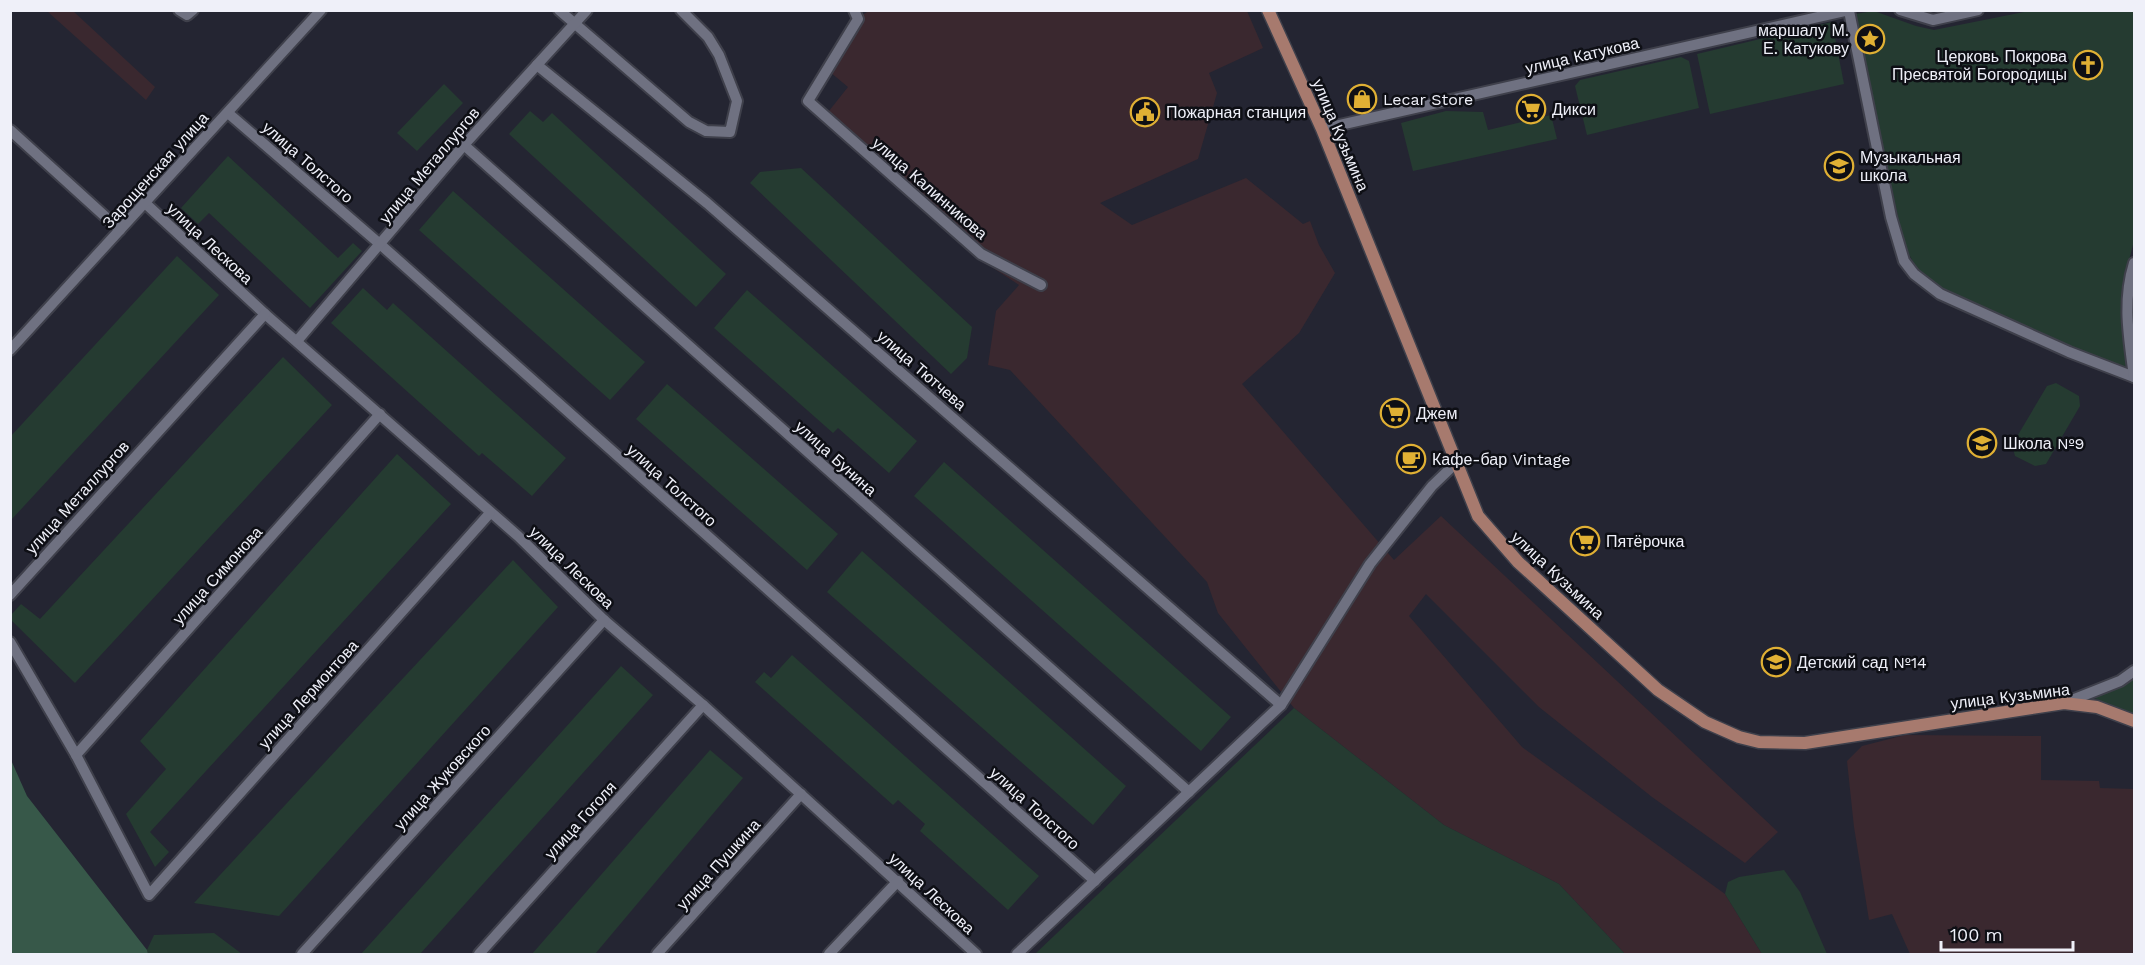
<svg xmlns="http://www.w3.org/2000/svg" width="2145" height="965" font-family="'Work Sans',sans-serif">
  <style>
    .industrial { fill: #3a282f }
    .green { fill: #253b31 }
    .forest { fill: #375849 }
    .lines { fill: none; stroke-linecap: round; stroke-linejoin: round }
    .minor-casing { stroke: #3f404b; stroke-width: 14 }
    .major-casing { stroke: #3f404b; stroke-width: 15 }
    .minor { stroke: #6f7181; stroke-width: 10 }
    .major { stroke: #a77a6e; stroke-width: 12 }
    .labels { text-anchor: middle; stroke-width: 5; stroke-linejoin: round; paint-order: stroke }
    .poi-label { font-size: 16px; fill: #eff0f9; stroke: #0e0f15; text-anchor: start }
    .street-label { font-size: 16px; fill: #eff0f9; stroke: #0e0f15 }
  </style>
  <rect width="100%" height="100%" fill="#242532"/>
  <g class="industrial">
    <path d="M47,11H73L155,87L146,100Z"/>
    <path d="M869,11H1247L1263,48L1209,73L1217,93L1198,159L1100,203L1132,225L1246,178L1303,224L1310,221L1319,245L1335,273L1299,333L1242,384L1394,560L1441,516L1778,832L1745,863L1652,797L1539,707L1426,594L1409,616L1522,747L1725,894L1762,954H1625L1559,884L1444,825L1294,708L1218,613L1207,582L1010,370L988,365L996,311L1019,285L975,256L821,121L848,87L824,67L854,20Z"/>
    <path d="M1905,735L2041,736V780L2099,781L2100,788L2134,789V954H1910L1892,914L1869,920L1854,827L1847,761L1862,746Z"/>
  </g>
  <g class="green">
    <path d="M1874,11L1916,26L1934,30L2029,11H2134V241L2122,287L2121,314L2128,368C2092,357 2060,341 2025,327C1991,312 1951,300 1924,275C1913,265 1908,253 1903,240L1855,14Z"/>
    <path d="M1832,22L1844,84L1710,114L1697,54Z"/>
    <path d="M1681,57L1689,61L1699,108L1587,135L1575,86L1580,80Z"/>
    <path d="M444,84L463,103L417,151L397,133Z"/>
    <path d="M530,111L543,122L552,113L726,274L696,307L509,134Z"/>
    <path d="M1446,111L1483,112L1488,130L1551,115L1557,139L1413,171L1401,123Z"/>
    <path d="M228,156L338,258L353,243L362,251L310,308L209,213L198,224L181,208Z"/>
    <path d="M801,168L972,327L967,358L951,374L750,183L760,172Z"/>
    <path d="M453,191L645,362L610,400L419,230Z"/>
    <path d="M177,256L219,295L12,519L11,436Z"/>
    <path d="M363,288L387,310L393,303L566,458L532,496L482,453L479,456L331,323Z"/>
    <path d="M747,290L917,441L889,473L838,428L833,433L714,328Z"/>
    <path d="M283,357L332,405L75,683L11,620V615L21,604L40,619Z"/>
    <path d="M2056,383L2079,396L2080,406L2046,464L2035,466L2015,456L2012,445L2047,386Z"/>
    <path d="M667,384L838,534L807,570L636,419Z"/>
    <path d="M397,454L451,504L150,832L169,852L155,867L126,814L166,769L140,741Z"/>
    <path d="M944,462L1231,717L1201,751L914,496Z"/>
    <path d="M862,551L1126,786L1093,825L827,592Z"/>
    <path d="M513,560L558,607L279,916L194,903Z"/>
    <path d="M792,655L1039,876L1008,910L920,831L925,824L898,800L893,805L755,682L764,672L771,678Z"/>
    <path d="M621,666L653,695L420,954H361Z"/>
    <path d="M2134,678V715L2094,698Z"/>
    <path d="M1294,708L1444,825L1559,884L1625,954H1035Z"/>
    <path d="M710,750L743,778L595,954H532Z"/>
    <path d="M1784,870L1800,892L1827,954H1762L1725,894L1728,882L1739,877Z"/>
    <path d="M214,933L242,954H148L147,950L154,935Z"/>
  </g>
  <path class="forest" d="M11,760L27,796L147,950L148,954H11Z"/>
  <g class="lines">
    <g class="minor-casing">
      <g id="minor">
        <path d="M179,10L187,15L193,10"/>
        <path d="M559,10L689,122L706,131L730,132L737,101L719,55L708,37L681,10"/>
        <path d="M854,10L858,19L808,101L981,254L1041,285"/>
        <path d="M1900,10L1933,20L1978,10"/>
        <path d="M1849,11L1891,217L1904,261L1914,274L1940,294L2069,352L2134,377"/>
        <path d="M537,65L707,203L1281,705"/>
        <path d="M228,113L381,245L1095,881"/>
        <path d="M1322,129L1849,10"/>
        <path d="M10,130L120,230"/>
        <path d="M464,145L1189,792"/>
        <path d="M145,203L265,314L518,536L604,620L703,705L976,954"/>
        <path d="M2134,263C2122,302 2129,337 2134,377"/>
        <path d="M297,341L464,145L587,10"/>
        <path d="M10,350L321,10"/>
        <path d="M10,595L265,314"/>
        <path d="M10,642L76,755L149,895L490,513"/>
        <path d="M2067,702L2120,681L2134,671"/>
        <path d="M76,755L380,414"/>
        <path d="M302,954L604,620"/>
        <path d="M479,954L703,705"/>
        <path d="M657,954L801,794"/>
        <path d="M829,954L898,881"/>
        <path d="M1017,954L1281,705L1370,564L1432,486L1456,463"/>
      </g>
    </g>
    <g class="major-casing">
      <path id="major" d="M1268,10L1322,129L1478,516L1518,562L1658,690L1705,722L1739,737L1759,742L1805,743L2064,703L2097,707L2134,721"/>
    </g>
    <use href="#minor" class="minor"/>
    <use href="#major" class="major"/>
  </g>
  <defs>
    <g id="sight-ring" transform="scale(1.5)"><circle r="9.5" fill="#0e0f15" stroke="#e0b034" stroke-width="1.5"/><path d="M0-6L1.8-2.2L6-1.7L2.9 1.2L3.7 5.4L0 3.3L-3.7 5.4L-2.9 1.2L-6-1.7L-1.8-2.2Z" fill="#e0b034"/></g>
    <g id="church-ring" transform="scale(1.5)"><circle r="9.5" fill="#0e0f15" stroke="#e0b034" stroke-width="1.5"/><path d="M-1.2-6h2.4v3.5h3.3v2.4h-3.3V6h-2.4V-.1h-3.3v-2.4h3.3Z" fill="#e0b034"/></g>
    <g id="shop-ring" transform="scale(1.5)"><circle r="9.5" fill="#0e0f15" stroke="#e0b034" stroke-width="1.5"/><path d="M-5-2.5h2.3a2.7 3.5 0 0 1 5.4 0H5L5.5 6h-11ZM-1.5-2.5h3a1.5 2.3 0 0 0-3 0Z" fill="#e0b034"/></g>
    <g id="supermarket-ring" transform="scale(1.5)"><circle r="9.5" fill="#0e0f15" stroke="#e0b034" stroke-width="1.5"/><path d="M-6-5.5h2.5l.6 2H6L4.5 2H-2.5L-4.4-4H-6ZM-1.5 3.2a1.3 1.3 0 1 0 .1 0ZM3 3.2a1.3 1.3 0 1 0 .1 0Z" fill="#e0b034"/></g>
    <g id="civic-ring" transform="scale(1.5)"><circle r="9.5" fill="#0e0f15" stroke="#e0b034" stroke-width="1.5"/><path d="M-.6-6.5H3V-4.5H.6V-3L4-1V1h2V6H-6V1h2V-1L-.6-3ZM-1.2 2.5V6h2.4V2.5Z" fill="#e0b034"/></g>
    <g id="school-ring" transform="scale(1.5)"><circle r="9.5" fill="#0e0f15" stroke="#e0b034" stroke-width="1.5"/><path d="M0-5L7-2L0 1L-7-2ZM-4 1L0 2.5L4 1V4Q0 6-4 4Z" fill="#e0b034"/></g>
    <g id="cafe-ring" transform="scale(1.5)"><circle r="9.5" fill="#0e0f15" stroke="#e0b034" stroke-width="1.5"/><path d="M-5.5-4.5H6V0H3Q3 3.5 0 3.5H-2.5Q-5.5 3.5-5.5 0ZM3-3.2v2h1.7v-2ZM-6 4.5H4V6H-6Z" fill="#e0b034"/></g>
  </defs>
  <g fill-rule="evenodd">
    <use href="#sight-ring" x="1870" y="39"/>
    <use href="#church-ring" x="2088" y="65"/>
    <use href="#shop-ring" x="1362" y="99"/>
    <use href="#supermarket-ring" x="1531" y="109"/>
    <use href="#civic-ring" x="1145" y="112"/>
    <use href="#school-ring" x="1839" y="166"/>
    <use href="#supermarket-ring" x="1395" y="413"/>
    <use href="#school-ring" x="1982" y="443"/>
    <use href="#cafe-ring" x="1411" y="459"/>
    <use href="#supermarket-ring" x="1585" y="541"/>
    <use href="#school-ring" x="1776" y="662"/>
  </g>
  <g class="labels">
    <g class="poi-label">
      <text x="1849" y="36" text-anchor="end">маршалу М.<tspan x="1849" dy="18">Е. Катукову</tspan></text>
      <text x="2067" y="62" text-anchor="end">Церковь Покрова<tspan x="2067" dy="18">Пресвятой Богородицы</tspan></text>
      <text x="1383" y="105">Lecar Store</text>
      <text x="1552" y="115">Дикси</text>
      <text x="1166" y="118">Пожарная станция</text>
      <text x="1860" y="163">Музыкальная<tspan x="1860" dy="18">школа</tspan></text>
      <text x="1416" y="419">Джем</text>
      <text x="2003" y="449">Школа №9</text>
      <text x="1432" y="465">Кафе-бар Vintage</text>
      <text x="1606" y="547">Пятёрочка</text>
      <text x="1797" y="668">Детский сад №14</text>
    </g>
    <g class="street-label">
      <text transform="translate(1582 55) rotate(-13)" y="6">улица Катукова</text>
      <text transform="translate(1341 135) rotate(67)" y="6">улица Кузьмина</text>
      <text transform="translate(308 162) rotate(41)" y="6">улица Толстого</text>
      <text transform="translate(429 165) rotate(-50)" y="6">улица Металлургов</text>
      <text transform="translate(155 170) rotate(-48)" y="6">Зарощенская улица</text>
      <text transform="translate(930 188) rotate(41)" y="6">улица Калинникова</text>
      <text transform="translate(210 243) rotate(43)" y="6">улица Лескова</text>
      <text transform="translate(922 370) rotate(41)" y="6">улица Тютчева</text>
      <text transform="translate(836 458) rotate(42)" y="6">улица Бунина</text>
      <text transform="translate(672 485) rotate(42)" y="6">улица Толстого</text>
      <text transform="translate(77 497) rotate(-48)" y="6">улица Металлургов</text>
      <text transform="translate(572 567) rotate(44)" y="6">улица Лескова</text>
      <text transform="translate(217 575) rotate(-48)" y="6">улица Симонова</text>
      <text transform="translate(1558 575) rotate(43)" y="6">улица Кузьмина</text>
      <text transform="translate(308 694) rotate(-48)" y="6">улица Лермонтова</text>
      <text transform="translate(2010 696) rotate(-7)" y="6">улица Кузьмина</text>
      <text transform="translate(442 777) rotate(-48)" y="6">улица Жуковского</text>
      <text transform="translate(1035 808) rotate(42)" y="6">улица Толстого</text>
      <text transform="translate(580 820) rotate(-48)" y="6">улица Гоголя</text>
      <text transform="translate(718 864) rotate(-48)" y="6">улица Пушкина</text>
      <text transform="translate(932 893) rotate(43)" y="6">улица Лескова</text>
    </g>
  </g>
  <rect width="2145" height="965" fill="none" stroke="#eff0f9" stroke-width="24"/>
  <path d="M1941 941v9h132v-9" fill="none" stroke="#eff0f9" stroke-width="3"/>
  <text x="1950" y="941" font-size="18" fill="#eff0f9" stroke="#0e0f15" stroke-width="4.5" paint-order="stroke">100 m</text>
</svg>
